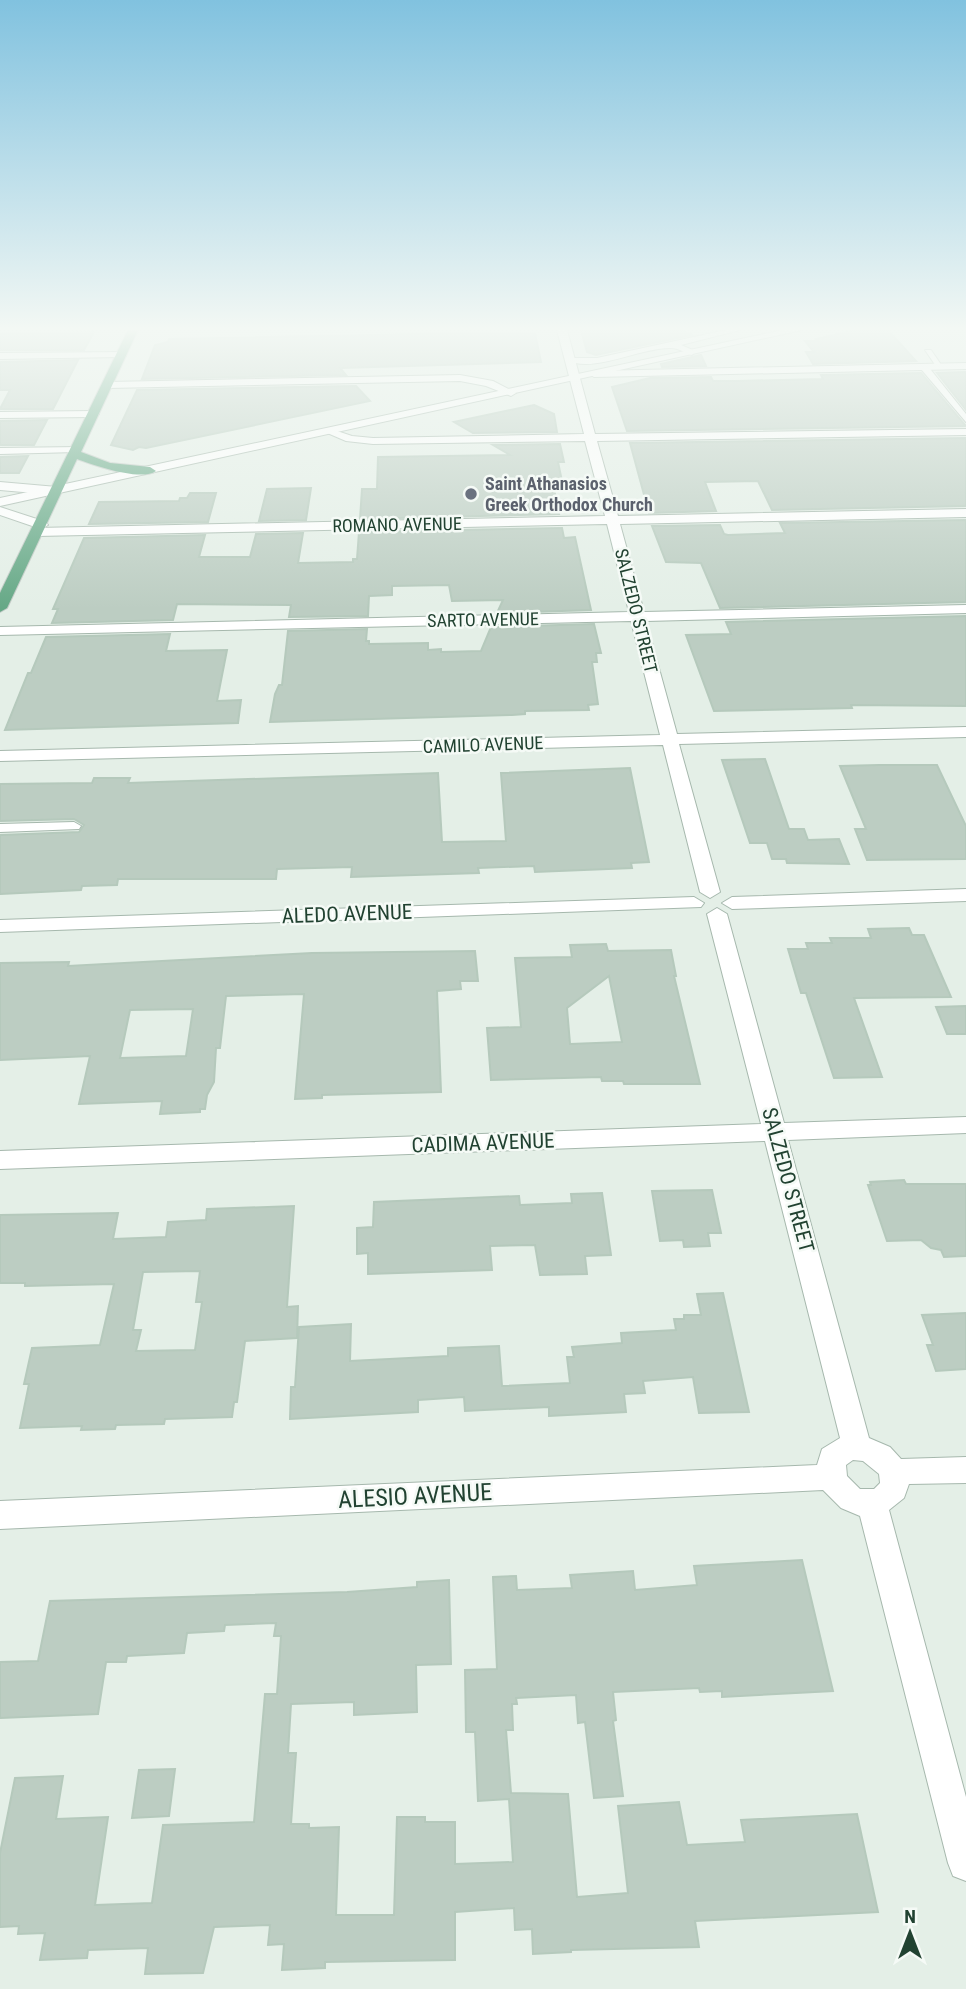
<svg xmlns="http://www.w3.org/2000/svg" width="966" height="1989" font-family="'Roboto Condensed',sans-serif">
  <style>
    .building { fill: #bccdc2; stroke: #b5c9bc; stroke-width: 2; fill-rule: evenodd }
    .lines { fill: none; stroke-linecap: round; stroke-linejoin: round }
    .service-casing { stroke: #a6b8ad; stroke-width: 2 }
    .minor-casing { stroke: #a6b8ad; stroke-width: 2 }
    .tertiary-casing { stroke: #a6b8ad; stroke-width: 2 }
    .primary-casing { stroke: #c1cac5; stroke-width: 2 }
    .service { fill: #fff; fill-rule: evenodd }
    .minor { fill: #fff; fill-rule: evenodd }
    .tertiary { fill: #fff; fill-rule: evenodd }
    .primary { fill: #65a886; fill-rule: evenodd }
    .worship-dot { fill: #6b7280; stroke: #f5faf6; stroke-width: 2.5 }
    .labels { text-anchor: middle; stroke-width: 5; stroke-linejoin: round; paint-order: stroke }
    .far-worship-label { font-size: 18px; font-weight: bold; fill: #5b616d; stroke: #f5faf6; text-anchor: start }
    .far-street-label { font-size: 18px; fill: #214231; stroke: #f5faf6 }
    .street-label { font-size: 21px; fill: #214231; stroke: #f5faf6 }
    .near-street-label { font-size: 24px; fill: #214231; stroke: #f5faf6 }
  </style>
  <rect width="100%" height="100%" fill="#e4efe7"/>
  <g class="building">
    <path d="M581,330H683L692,335L596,355L587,352Z"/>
    <path d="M855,330H888L916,361L813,364L806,352H814L805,341H818L816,339Z"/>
    <path d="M94,332L84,350H0V334Z"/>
    <path d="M473,333H535L541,362L340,368L346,375L142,379L155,345L168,342L169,339Z"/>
    <path d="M701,355L706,366L662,367L661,364Z"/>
    <path d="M78,360L53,409H0L10,390H0V362Z"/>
    <path d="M966,372V410L937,373Z"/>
    <path d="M921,373L966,426L627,431L612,387L650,378L711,377L713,381H737L823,379L821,375Z"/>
    <path d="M356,386L370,401L146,448L139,447L133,450L111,445L137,390Z"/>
    <path d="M534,405L554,414L557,432L473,433L454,422Z"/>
    <path d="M47,420L34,445H0V421Z"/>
    <path d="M966,438V506L772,510L758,481L705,482L716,511L649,513L630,443Z"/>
    <path d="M560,444L564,462H558L563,486L552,479L559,514L360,519L362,489H377L378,457L510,455L493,445Z"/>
    <path d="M28,456L19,473H0V457Z"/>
    <path d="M311,488L306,520L259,521L267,489Z"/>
    <path d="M190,493H216L208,522L89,524L99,502L179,501L180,498H187Z"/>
    <path d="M966,520V602L720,608L701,563L666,562L652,526L720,525L724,534L728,535L785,533L780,523Z"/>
    <path d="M562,528L564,538L575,537L591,610L497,613L503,600L452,601L449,585L392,586V595L369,596L368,616L289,617L291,605L177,604L173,620L52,623L58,609H53L84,538L205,535L199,557H250L256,534L303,533L298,563L353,562V559H357L359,532Z"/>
    <path d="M966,616V706L851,705L852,708L714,711L686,635L731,634L726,622Z"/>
    <path d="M594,624L601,653H596L597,662H592L598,704L588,705L589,710L525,711V714L512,715L270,722L275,694L279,685H282L288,631L367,629L366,641H369V644L428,643V650L441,649V652L481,651L491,627Z"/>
    <path d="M170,634L166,651L227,650L217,701L241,700L238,723L5,730L28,673H31L46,637Z"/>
    <path d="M765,759L789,829H804L808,840L839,839L849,864L787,863L786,859H772L767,843H750L722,760Z"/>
    <path d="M879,765H937L966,826V859L867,860L855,829H866L840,766Z"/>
    <path d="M630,768L649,862L631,863L632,868L535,872L534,866L478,868L479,873L351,877L352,867L277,869L276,879H118L117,885L82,886L81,890L0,894V835L79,832L84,825L74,819L0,821V784L92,783L94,778H130L128,783L438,773L442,842L506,841L501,773Z"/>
    <path d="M909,928L912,935H924L951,997L854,998L882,1077L834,1078L806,993H801L788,949H808L806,943H832L830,938H871L868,929Z"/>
    <path d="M606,944L608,951L671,950L676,976H674L700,1084H624L623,1081H602L601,1077L491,1080L487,1028L521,1027L515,958L572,957L570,945ZM609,976L622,1042L570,1044L567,1008Z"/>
    <path d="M475,951L478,981H460L461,989L437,991L441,1092L322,1095V1098L295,1099L304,994L226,996L220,1048H216L214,1082L207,1095L205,1109H200V1112L160,1114L162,1101L79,1104L90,1056L0,1060V963L69,962L68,966L312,953ZM193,1009L186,1056L120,1058L130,1010Z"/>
    <path d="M966,1006V1034H947L936,1007Z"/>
    <path d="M904,1180L906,1184H966V1256L944,1257L941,1250L931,1248L921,1240L887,1241L868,1185H871L870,1182Z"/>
    <path d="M712,1190L721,1233H708L710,1246L684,1247L683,1240L660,1241L652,1191Z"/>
    <path d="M602,1193L611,1255L585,1256L587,1274L540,1275L535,1245L490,1246L492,1270L368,1274V1253L357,1254V1228L373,1227L374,1202L519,1196L520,1205L572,1203L571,1194Z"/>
    <path d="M294,1206L287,1307L298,1306L297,1338L245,1341L237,1402H234L232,1417L165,1419L164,1424L116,1425L115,1429L81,1430L82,1426L20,1428L29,1384H24L32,1348L100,1345L114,1284L25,1286V1283H0V1215L118,1213L113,1239L166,1237L168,1222L206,1220L207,1209ZM200,1271L196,1302H202L195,1350L136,1351L141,1330H133L143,1272Z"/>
    <path d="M723,1293L749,1412L699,1413L693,1377L643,1381L645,1393L624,1394L626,1412L549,1416V1407L465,1411L464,1397L418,1400V1412L290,1419L291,1387H295L299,1327L351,1324L350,1361L448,1356V1348L499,1346L502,1386L570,1383L567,1357H574L572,1347L622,1343L621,1333L676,1330L674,1319H684V1315H701L697,1294Z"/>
    <path d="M966,1313V1369L936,1371L927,1345H933L922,1315Z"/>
    <path d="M802,1560L833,1691L722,1697V1691L700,1692L699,1688L613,1692L616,1720L613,1721L623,1796L594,1798L585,1722L578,1723L576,1695L516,1698L517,1704H512L513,1730H506L511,1793L568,1794L577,1897L628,1893L618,1806L679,1802L687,1845L745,1842L741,1820L857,1814L878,1912L695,1921L699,1947L571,1950V1952L533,1954L532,1929L515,1930L514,1908L455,1912V1960L325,1962V1968L282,1970L284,1944L268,1945L270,1925L214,1927L203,1973L145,1974L148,1948L88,1950L87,1958L40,1960L45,1933L18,1934L19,1926L0,1927V1853L15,1778L63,1776L56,1819L108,1817L95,1905L152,1903L163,1825L254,1822L265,1694H277L281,1636H274L276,1623L225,1625L224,1631L187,1633L184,1653L127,1656L126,1662H106L98,1714L0,1718V1662L38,1661L50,1601L347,1592L417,1587V1582L449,1580L451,1664L416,1665L417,1712L354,1715V1702L291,1704L288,1753H296L291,1824H309V1828L339,1827L336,1915H394L397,1817H425V1822H455V1864L513,1862L509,1799L478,1801L475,1732H466L465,1670L497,1669L493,1577L516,1576L517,1590L572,1588L570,1575L633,1571L635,1590L697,1585L694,1566Z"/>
    <path d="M175,1769L169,1816L132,1818L139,1770Z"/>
  </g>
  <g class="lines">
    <g class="service-casing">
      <g id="service">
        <path d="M726,330H740L681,345L695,351L692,355C686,353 678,348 671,348C641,347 594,374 566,360L570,358H597Z"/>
        <path d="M925,350H931L944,369H938Z"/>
        <path d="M921,365H927L966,414V422L921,369Z"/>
        <path d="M80,447L81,449L77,452L0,454V448Z"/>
        <path d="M74,822L81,826L79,829L0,832V824Z"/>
      </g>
    </g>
    <g class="minor-casing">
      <g id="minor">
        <path d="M557,330H567L595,434L966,429V435L597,441L618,516L966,509V517L620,524L644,612L966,605V613L646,621L677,734L966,727V737L679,744L720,892L710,898L700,892L663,745L0,761V751L660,735L631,621L0,635V627L629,612L607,524L37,536L30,532L37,528L605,516L585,441L373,444L346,441L325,432L331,429L352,436L373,438L584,434Z"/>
        <path d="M126,352V356L122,357L0,359V353Z"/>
        <path d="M966,363V369L594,377L589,374L594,371Z"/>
        <path d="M460,375L493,381L516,393L511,396L486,386L460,381L108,388L103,385L108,382Z"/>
        <path d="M0,412L93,411L99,414L93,417L0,418Z"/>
        <path d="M0,482L57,487L63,491L57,495L0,490Z"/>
        <path d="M966,889V901L732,909L722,903L732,897Z"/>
        <path d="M694,897L704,903L701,907L0,932V920Z"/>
        <path d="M717,908L727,914L784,1123L966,1117V1133L788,1140L869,1438L890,1447L901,1459L966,1457V1483L909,1484L904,1498L889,1510L966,1797V1881L953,1876L948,1863L860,1516L841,1508L823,1490L0,1529V1501L817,1465L822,1449L840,1438L765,1141L0,1169V1151L761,1124L707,914ZM853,1460L863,1461L879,1474L880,1483L874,1489H860L847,1476L846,1465Z"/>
      </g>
    </g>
    <g class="tertiary-casing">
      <g id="tertiary">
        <path d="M783,330H802L0,506V498Z"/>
        <path d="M0,507L46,522L48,525L41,529L0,515Z"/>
      </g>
    </g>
    <g class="primary-casing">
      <path id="primary" d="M128,330H138L81,452L110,463L150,467L156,471C141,482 94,465 77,459L7,608L0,612V593Z"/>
    </g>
    <use href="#service" class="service"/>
    <use href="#minor" class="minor"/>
    <use href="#tertiary" class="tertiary"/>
    <use href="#primary" class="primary"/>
  </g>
  <linearGradient id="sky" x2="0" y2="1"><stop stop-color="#81c2df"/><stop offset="0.54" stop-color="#f3f8f4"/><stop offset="1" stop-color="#f3f8f4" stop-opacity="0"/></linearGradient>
  <rect width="966" height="609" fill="url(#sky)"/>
  <circle class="worship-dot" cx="471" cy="494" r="7"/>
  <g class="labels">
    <g class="far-worship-label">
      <text x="485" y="490">Saint Athanasios<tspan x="485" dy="21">Greek Orthodox Church</tspan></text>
    </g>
    <g class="far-street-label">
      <text transform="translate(397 525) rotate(-1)" y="6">ROMANO AVENUE</text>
      <text transform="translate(636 611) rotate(76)" y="6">SALZEDO STREET</text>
      <text transform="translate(483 620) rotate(-1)" y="6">SARTO AVENUE</text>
      <text transform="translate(483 745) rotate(-2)" y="6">CAMILO AVENUE</text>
    </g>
    <g class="street-label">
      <text transform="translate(347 914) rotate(-2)" y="7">ALEDO AVENUE</text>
      <text transform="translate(483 1143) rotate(-2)" y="7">CADIMA AVENUE</text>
      <text transform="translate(788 1180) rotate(75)" y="7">SALZEDO STREET</text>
    </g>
    <g class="near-street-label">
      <text transform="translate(415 1496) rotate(-3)" y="8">ALESIO AVENUE</text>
    </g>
  </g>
  <g transform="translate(910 1933)" stroke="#f5faf6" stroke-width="5" paint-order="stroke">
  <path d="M0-5L12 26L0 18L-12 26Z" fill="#214231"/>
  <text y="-10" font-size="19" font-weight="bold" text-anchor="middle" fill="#214231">N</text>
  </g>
</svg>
